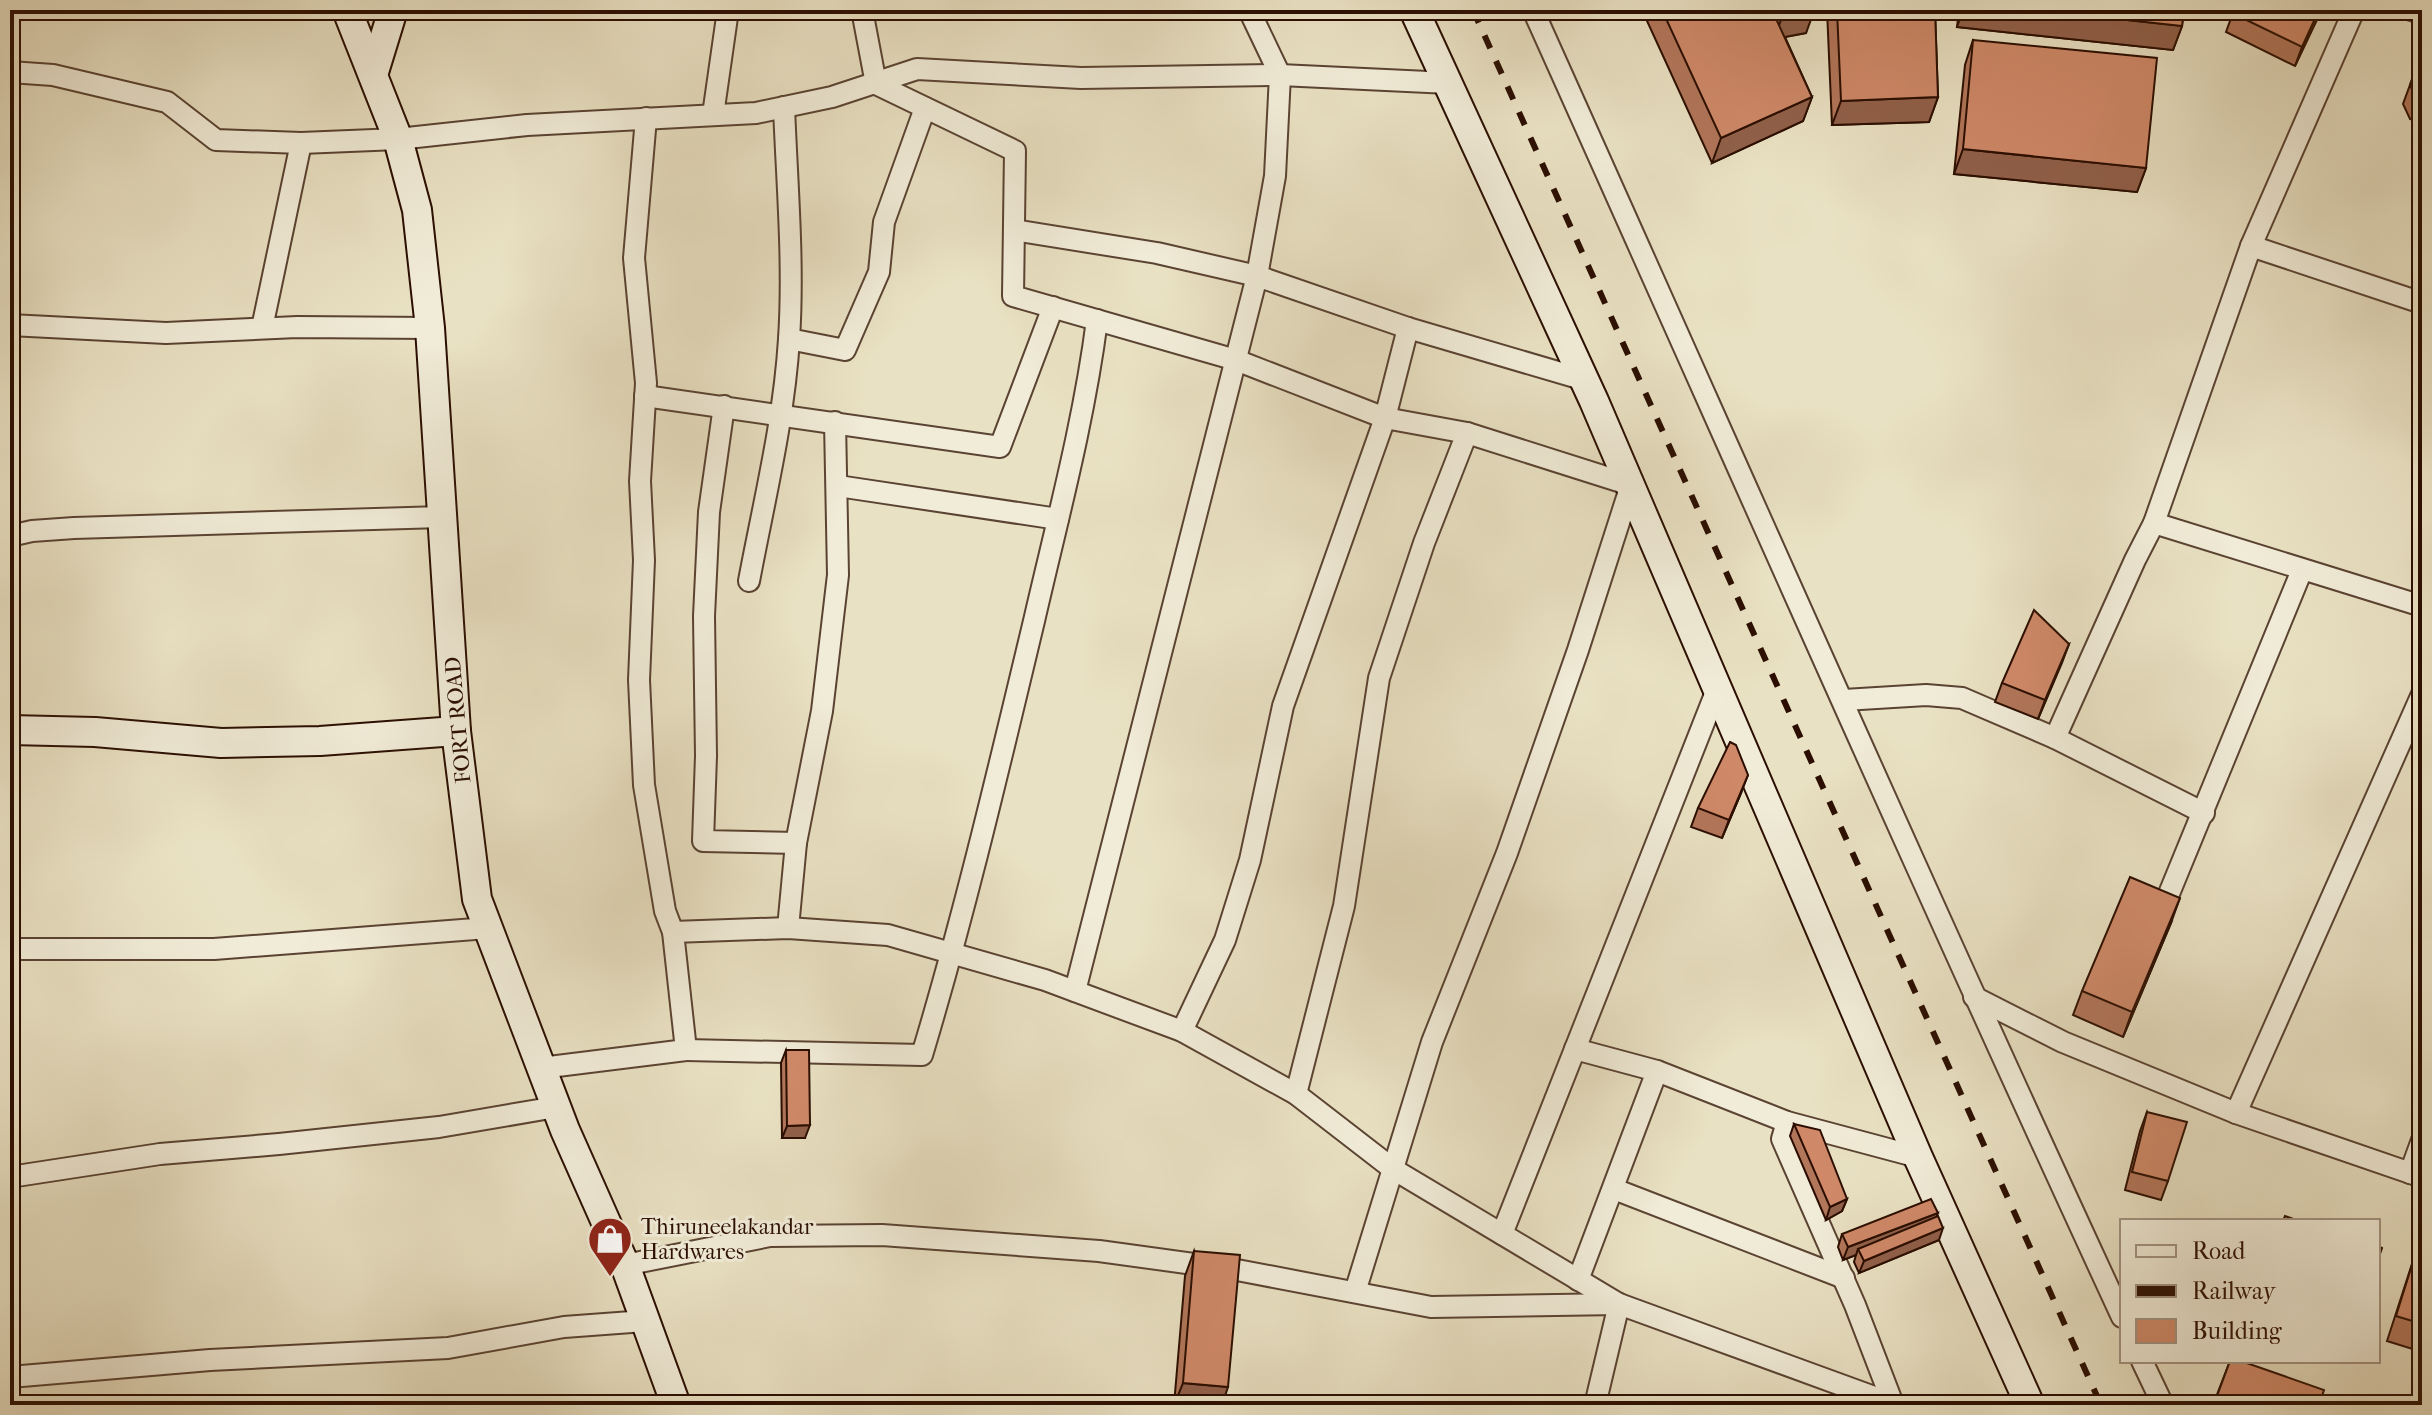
<svg xmlns="http://www.w3.org/2000/svg" width="2432" height="1415" font-family="'IM FELL French Canon',serif">
  <style>
    .lines { fill: none; stroke-linecap: round; stroke-linejoin: round }
    .street-casing { stroke: #5a4332; stroke-width: 24 }
    .secondary-casing { stroke: #2b0e01; stroke-width: 32 }
    .street { stroke: #f1ecd8; stroke-width: 20 }
    .secondary { stroke: #f1ecd8; stroke-width: 28 }
    .rail { stroke: #2b0e01; stroke-width: 6; stroke-dasharray: 14 14; stroke-linecap: butt }
    .wall { fill: #b2765a; stroke: #2b0e01; stroke-width: 2 }
    .shaded-wall { fill: #91604a; stroke: #2b0e01; stroke-width: 2 }
    .building { fill: #cf8969; stroke: #2b0e01; stroke-width: 2 }
    .labels { text-anchor: middle; stroke-width: 6; stroke-linejoin: round; paint-order: stroke }
    .street-label { font-size: 22px; fill: #2b0e01; stroke: #f1ecd8 }
    .poi-label { font-size: 22px; fill: #2b0e01; stroke: #f1ecd8; text-anchor: start }
  </style>
  <rect width="100%" height="100%" fill="#e9e1c3"/>
  <filter id="stains"><feTurbulence type="fractalNoise" baseFrequency=".0025" numOctaves="4"/><feColorMatrix values="0 0 0 0 .2 0 0 0 0 .09 0 0 0 0 .02 0 0 0 .5 -.17"/></filter>
  <radialGradient id="worn" r=".72"><stop offset=".6" stop-color="#630" stop-opacity="0"/><stop offset="1" stop-color="#630" stop-opacity=".3"/></radialGradient>
  <g class="lines">
    <g class="street-casing">
      <g id="street">
        <path d="M862,10L876,84L1015,151L1013,296L1236,360L1385,418L1467,433L1631,485L1578,650L1507,853L1432,1042L1355,1292"/>
        <path d="M1533,10C1729,446 1921,883 2122,1317"/>
        <path d="M2411,10L2422,13"/>
        <path d="M10,72L53,75L167,102L216,140L301,143L398,139L527,125L756,113L832,97L917,69L1081,78L1280,75L1449,83"/>
        <path d="M713,115L728,10"/>
        <path d="M1014,230L1157,253L1257,276L1408,328L1585,380"/>
        <path d="M2251,246L2422,303"/>
        <path d="M10,325L166,333L297,327L430,328"/>
        <path d="M262,328L301,143"/>
        <path d="M789,339L845,350L879,272L884,222L925,108"/>
        <path d="M645,396L1000,447L1053,307"/>
        <path d="M724,406L709,512L704,616L706,756L703,841L796,843"/>
        <path d="M838,486L1058,519"/>
        <path d="M2154,523L2422,606"/>
        <path d="M10,536L32,531L74,528L442,517"/>
        <path d="M749,581C764,501 784,421 789,339C794,263 787,184 784,107"/>
        <path d="M1844,700L1926,695L1962,698L2055,738L2135,560L2154,523L2251,246L2354,10"/>
        <path d="M2055,738L2204,813"/>
        <path d="M2166,901L2302,570"/>
        <path d="M788,928L796,843L822,711L838,575L835,422"/>
        <path d="M673,932L788,928L888,935L1045,980L1182,1031L1296,1094L1393,1169L1619,1304L1896,1405"/>
        <path d="M10,949H214L488,928"/>
        <path d="M1075,991L1257,276L1275,176L1280,75L1249,10"/>
        <path d="M1974,997L2063,1042L2236,1113L2422,1177"/>
        <path d="M1182,1031L1225,940L1250,860L1283,706L1385,418L1408,328"/>
        <path d="M1575,1049L1657,1071L1787,1122L1918,1157"/>
        <path d="M686,1050L922,1055C965,912 999,767 1034,621C1057,521 1084,422 1097,320"/>
        <path d="M541,1068L686,1050L673,932L665,911L644,785L639,680L644,560L640,481L646,383L634,258L646,118"/>
        <path d="M1296,1094L1344,906L1379,678L1424,543L1467,433"/>
        <path d="M2236,1113L2422,694"/>
        <path d="M1787,1122L1782,1139L1855,1305L1893,1404"/>
        <path d="M2410,1173L2422,1140"/>
        <path d="M10,1177L160,1154L279,1144L439,1127L556,1107"/>
        <path d="M1614,1189L1844,1278"/>
        <path d="M1502,1234L1718,687"/>
        <path d="M625,1265L770,1236L882,1235L1099,1251L1237,1270L1431,1307L1619,1304"/>
        <path d="M1578,1280L1657,1071"/>
        <path d="M2142,1361L2163,1405"/>
        <path d="M10,1377L210,1360L448,1348L564,1327L645,1321"/>
        <path d="M1595,1405L1619,1304"/>
      </g>
    </g>
    <g class="secondary-casing">
      <g id="secondary">
        <path d="M347,10L398,139L417,210L430,328L456,731L477,899L565,1130L625,1265L676,1405"/>
        <path d="M1414,10L1594,401L1918,1157L2030,1405"/>
        <path d="M374,72L393,10"/>
        <path d="M10,730L95,732L221,743L320,741L456,731"/>
      </g>
    </g>
    <use href="#street" class="street"/>
    <use href="#secondary" class="secondary"/>
    <path class="rail" d="M1473,10L2101,1405"/>
  </g>
  <g class="wall">
    <path d="M1642,10H1812L1806,33L1785,37L1812,97L1803,121L1712,163Z"/>
    <path d="M1827,10H1935L1938,97L1929,122L1832,125Z"/>
    <path d="M1959,10H2184L2182,26L2173,50L1957,27Z"/>
    <path d="M2234,10H2320L2295,66L2226,32Z"/>
    <path d="M1973,40L2146,168L2137,192L1954,174L1965,65Z"/>
    <path d="M2422,52V123L2410,119L2403,104Z"/>
    <path d="M2069,644L2038,719L1995,702L2002,683Z"/>
    <path d="M1741,793L1722,838L1691,827L1698,808Z"/>
    <path d="M2171,923L2123,1037L2073,1015L2082,991Z"/>
    <path d="M786,1050L805,1138H782L781,1063Z"/>
    <path d="M2147,1112L2168,1181L2161,1200L2125,1190L2140,1131Z"/>
    <path d="M1794,1124L1847,1199L1842,1211L1826,1220L1790,1136Z"/>
    <path d="M1937,1216L1939,1240L1859,1273L1854,1262L1856,1255L1843,1260L1838,1247L1842,1234Z"/>
    <path d="M2422,1233V1352L2387,1341Z"/>
    <path d="M1194,1251L1222,1405H1174L1185,1276Z"/>
    <path d="M2230,1361L2319,1405H2213Z"/>
  </g>
  <g class="shaded-wall">
    <path d="M1963,10H2035L2182,26L2173,50L1957,27Z"/>
    <path d="M2319,10H2320L2317,20L2295,66L2302,47Z"/>
    <path d="M1813,14L1806,33L1774,39L1781,20Z"/>
    <path d="M1812,97L1803,121L1712,163L1721,138Z"/>
    <path d="M1938,97L1929,122L1832,125L1841,101Z"/>
    <path d="M1963,149L2146,168L2137,192L1954,174Z"/>
    <path d="M2069,644L2062,663L2038,719L2045,700Z"/>
    <path d="M1748,775L1741,793L1722,838L1729,820Z"/>
    <path d="M2180,898L2171,923L2123,1037L2132,1012Z"/>
    <path d="M810,1125L805,1138H782L787,1126Z"/>
    <path d="M1847,1199L1842,1211L1826,1220L1830,1207Z"/>
    <path d="M1938,1213L1933,1226L1858,1249L1856,1255L1843,1260L1848,1247Z"/>
    <path d="M1943,1228L1939,1240L1859,1273L1864,1261Z"/>
    <path d="M1183,1383L1228,1387L1222,1405H1174Z"/>
  </g>
  <g class="building">
    <path d="M1662,10H1772L1812,97L1721,138Z"/>
    <path d="M1779,10H1812L1813,14L1781,20Z"/>
    <path d="M1837,10H1935L1938,97L1841,101Z"/>
    <path d="M2035,10H2184L2182,26Z"/>
    <path d="M2234,10H2319L2302,47L2232,13Z"/>
    <path d="M1973,40L2157,58L2146,168L1963,149Z"/>
    <path d="M2422,52V102L2417,100L2410,85Z"/>
    <path d="M2034,610L2069,644L2045,700L2002,683Z"/>
    <path d="M1730,742L1736,745L1748,775L1729,820L1698,808Z"/>
    <path d="M2130,877L2180,898L2132,1012L2082,991Z"/>
    <path d="M786,1050H809L810,1125L787,1126Z"/>
    <path d="M2147,1112L2187,1122L2168,1181L2132,1172Z"/>
    <path d="M1794,1124L1820,1130L1847,1199L1830,1207Z"/>
    <path d="M1931,1199L1938,1213L1848,1247L1842,1234Z"/>
    <path d="M1938,1216L1943,1228L1864,1261L1858,1249Z"/>
    <path d="M2285,1216L2299,1221H2283Z"/>
    <path d="M2422,1233V1324L2396,1316Z"/>
    <path d="M2378,1246L2382,1248L2378,1260Z"/>
    <path d="M1194,1251L1240,1255L1228,1387L1183,1383Z"/>
    <path d="M2230,1361H2241L2324,1390L2319,1405H2244L2217,1396Z"/>
    <path d="M980,1395V1405H938V1396Z"/>
  </g>
  <defs>
    <g id="shop-pin" transform="scale(2.3)"><path d="M0 17L-7.5 6A9.5 9.5 0 1 1 7.5 6Z" fill="#8f2418" stroke="#f1ecd8"/><path d="M-5-2.5h2.3a2.7 3.5 0 0 1 5.4 0H5L5.5 6h-11ZM-1.5-2.5h3a1.5 2.3 0 0 0-3 0Z" fill="#fff"/></g>
  </defs>
  <g fill-rule="evenodd">
    <use href="#shop-pin" x="610" y="1239"/>
  </g>
  <g class="labels">
    <g class="street-label">
      <text transform="translate(457 720) rotate(-95)" y="8">FORT ROAD</text>
    </g>
    <g class="poi-label">
      <text x="641" y="1234">Thiruneelakandar<tspan x="641" dy="25">Hardwares</tspan></text>
    </g>
  </g>
  <rect width="2432" height="1415" fill="none" stroke="#e9e1c3" stroke-width="40"/>
  <rect x="12" y="12" width="2408" height="1391" fill="none" stroke="#2b0e01" stroke-width="4"/>
  <rect x="20" y="20" width="2392" height="1375" fill="none" stroke="#2b0e01" stroke-width="2"/>
  <rect x="2120" y="1219" width="260" height="144" fill="#f1ecd8" stroke="#a29382" stroke-width="2"/>
  <rect x="2136" y="1245" width="40" height="12" fill="#f1ecd8" stroke="#a29382" stroke-width="2"/>
  <text x="2192" y="1259" font-size="24" fill="#2b0e01">Road</text>
  <rect x="2136" y="1285" width="40" height="12" fill="#2b0e01" stroke="#a29382" stroke-width="2"/>
  <text x="2192" y="1299" font-size="24" fill="#2b0e01">Railway</text>
  <rect x="2136" y="1319" width="40" height="24" fill="#cf8969" stroke="#a29382" stroke-width="2"/>
  <text x="2192" y="1339" font-size="24" fill="#2b0e01">Building</text>
  <rect width="100%" height="100%" filter="url(#stains)"/>
  <rect width="100%" height="100%" fill="url(#worn)"/>
</svg>
